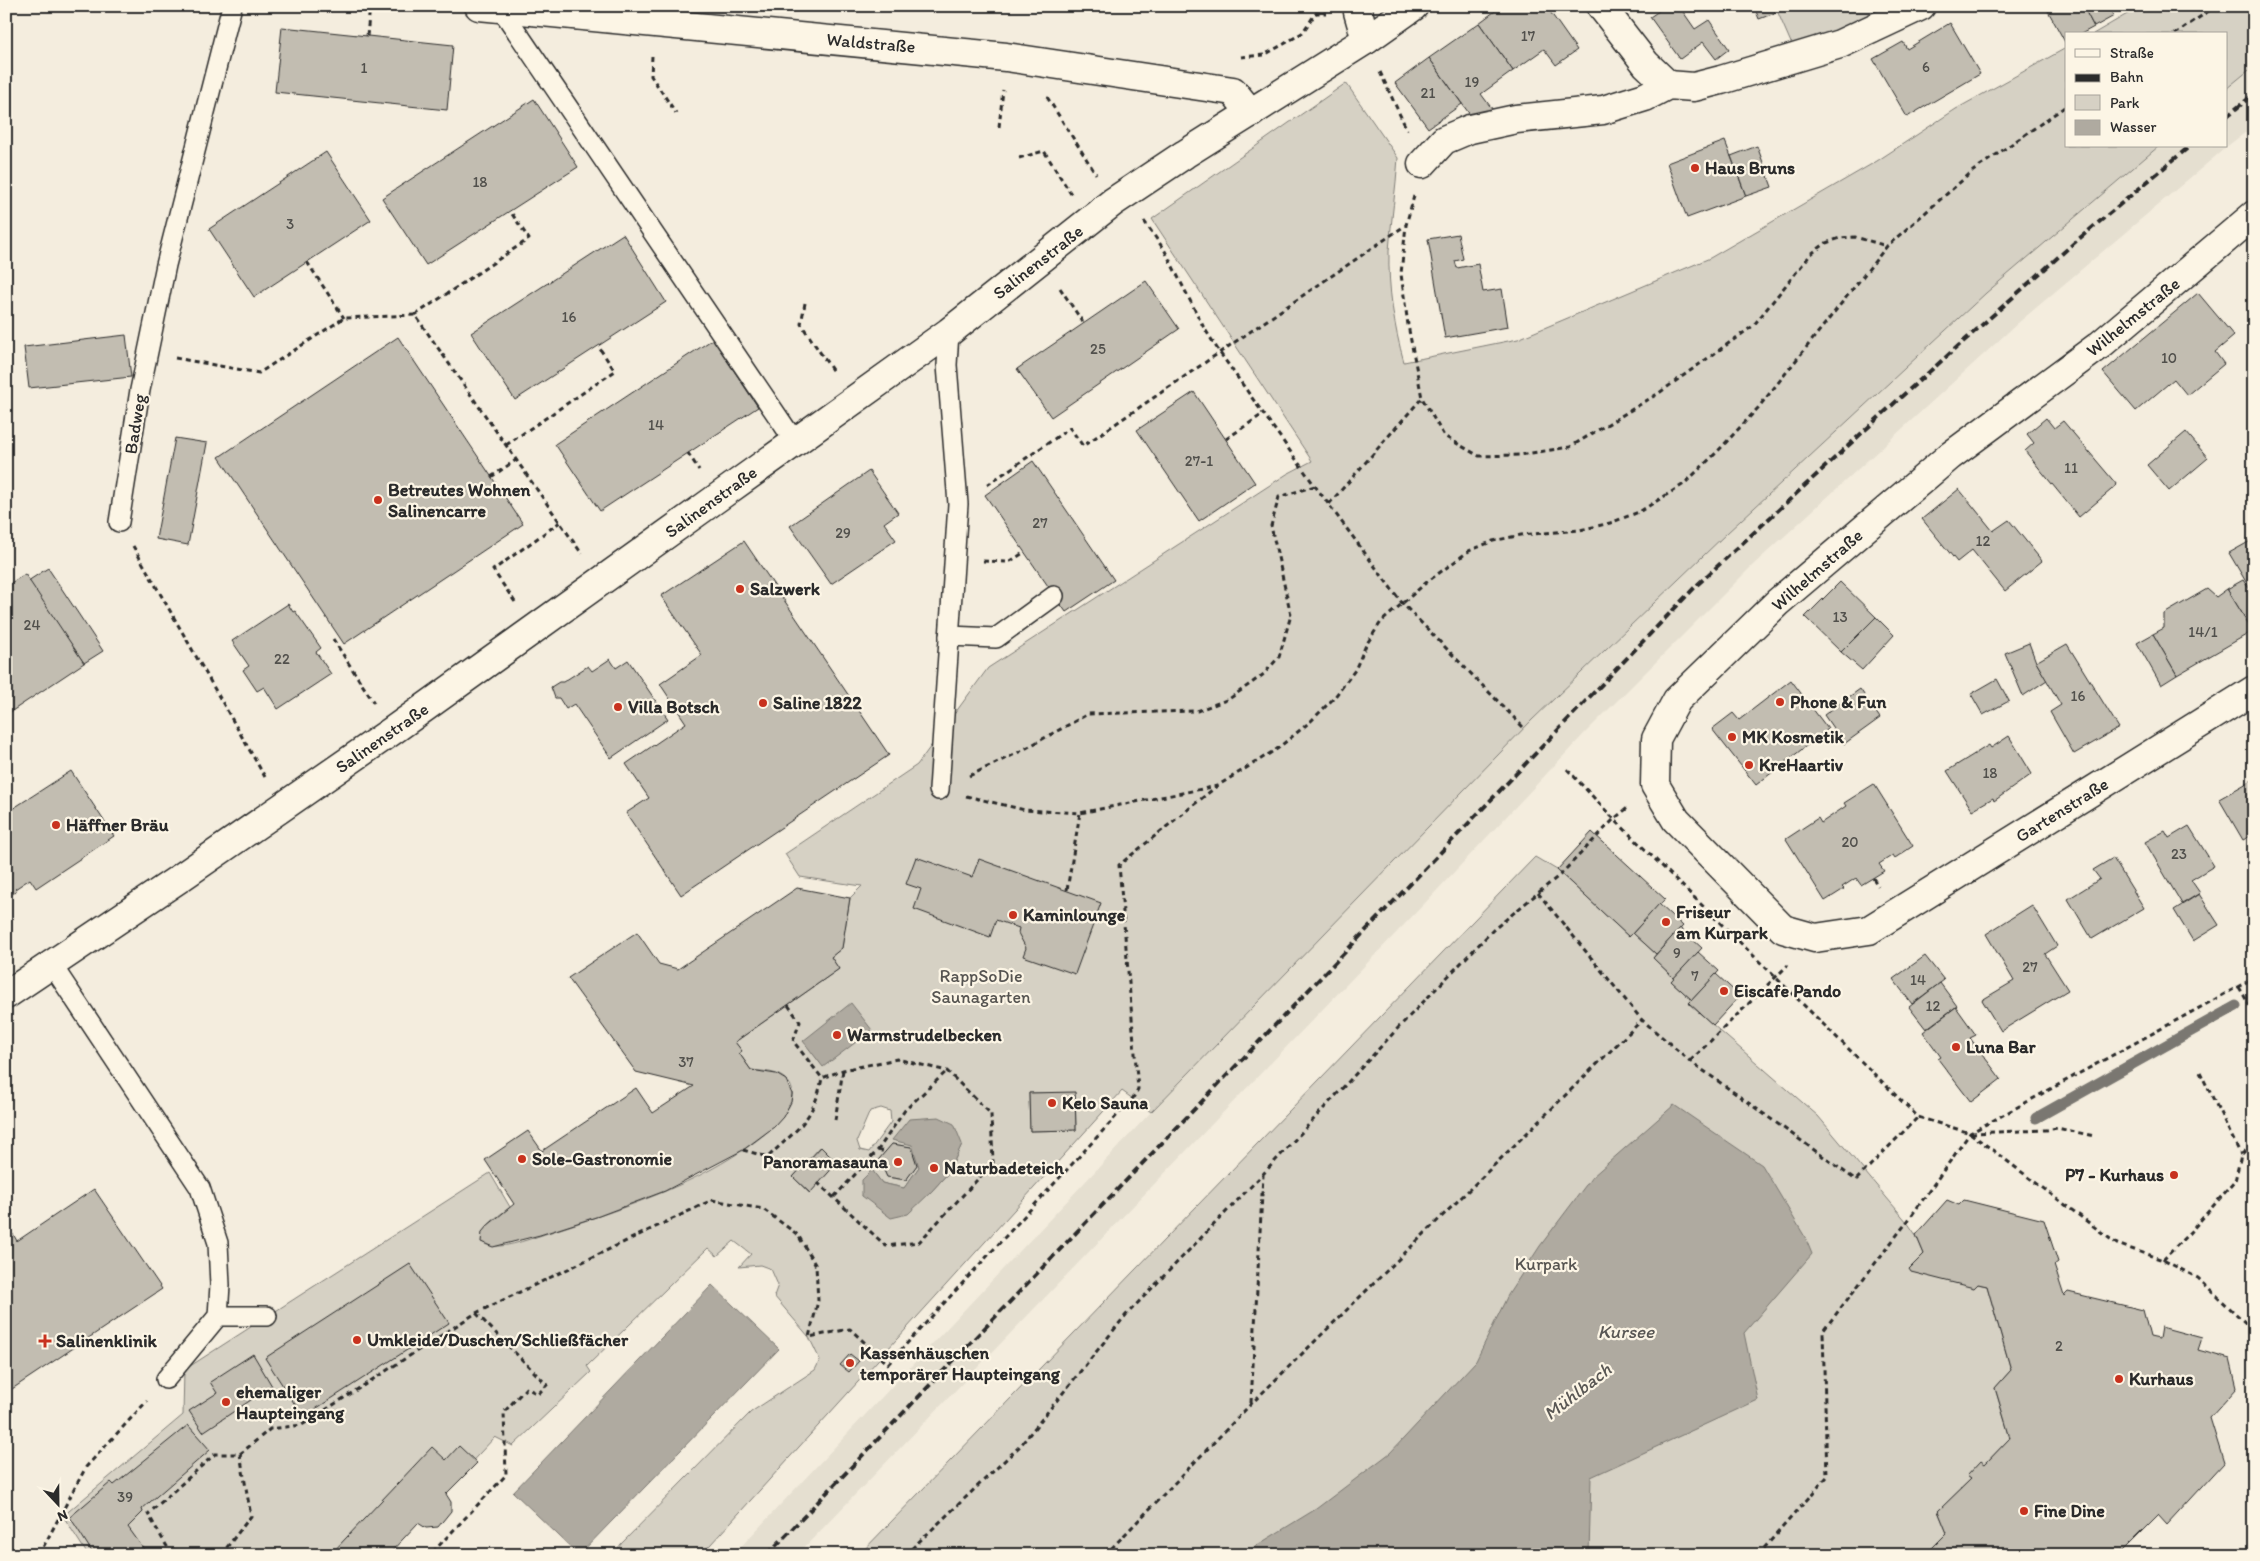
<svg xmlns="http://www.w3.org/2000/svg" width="2260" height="1561" font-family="Itim,sans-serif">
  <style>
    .built { fill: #e5dfd0 }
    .green { fill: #d6d1c4; stroke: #807e78; fill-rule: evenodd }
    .water { fill: #afaaa0; stroke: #7a7771 }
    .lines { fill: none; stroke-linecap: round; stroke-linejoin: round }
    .stream { stroke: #7a7771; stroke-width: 11 }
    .building { fill: #c2bdb1; stroke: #2b2b2b }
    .service-casing { stroke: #2b2b2b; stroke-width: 22 }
    .minor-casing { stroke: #2b2b2b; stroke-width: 31 }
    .path { stroke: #2b2b2b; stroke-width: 3; stroke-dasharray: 5 4; stroke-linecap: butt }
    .service { stroke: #fcf5e5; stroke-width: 19 }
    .minor { stroke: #fcf5e5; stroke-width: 28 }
    .rail { stroke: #2b2b2b; stroke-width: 4; stroke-dasharray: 8 4; stroke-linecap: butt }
    .poi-dot { fill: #c8321e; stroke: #fcf5e5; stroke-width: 2 }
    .labels { text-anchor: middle; stroke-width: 4.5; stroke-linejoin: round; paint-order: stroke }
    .number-label { font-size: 15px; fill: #51504c }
    .street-label { font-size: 18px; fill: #2b2b2b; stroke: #fcf5e5 }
    .poi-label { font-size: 18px; font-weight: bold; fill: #2b2b2b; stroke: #fcf5e5; text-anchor: start }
    .park-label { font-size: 18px; fill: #565451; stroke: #fcf5e5 }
    .water-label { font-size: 19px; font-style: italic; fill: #595754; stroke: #fcf5e5 }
  </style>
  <rect width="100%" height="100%" fill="#f4edde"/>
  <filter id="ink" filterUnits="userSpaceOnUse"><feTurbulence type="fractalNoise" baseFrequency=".02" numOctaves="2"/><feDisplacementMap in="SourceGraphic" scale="10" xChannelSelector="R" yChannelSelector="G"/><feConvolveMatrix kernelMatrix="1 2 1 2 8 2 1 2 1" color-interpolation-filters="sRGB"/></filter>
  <g filter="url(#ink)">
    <path class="built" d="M2254,66V126L2230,144L2018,323L1753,565L1584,734L1425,903L797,1555H733L1151,1112L1532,720L1727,533L1986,293L2159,146H2226V89Z"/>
    <g class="green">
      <path d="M1775,6H1888L1832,32L1792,45Z"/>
      <path d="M2141,6H2254V66L2226,89V34H2093Z"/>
      <path d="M2066,48V146H2159L1986,293L1727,533L1532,720L1151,1112L1122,1091L701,1555H613L621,1544L751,1412L815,1370L820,1360L809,1337L774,1296L778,1285L771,1269L760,1265L739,1267L751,1254L734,1241L717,1256L708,1248L587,1366L591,1372L513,1446L495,1437L384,1555H88L63,1516L183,1415L184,1370L490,1173L510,1207C499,1216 480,1226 482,1242C485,1244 488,1246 492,1246C508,1248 535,1237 551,1232C615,1211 687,1188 743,1150C762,1138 820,1094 777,1074C769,1071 759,1071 751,1070L739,1053L741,1051L735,1042L839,969L831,957L842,948L850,898L862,886L800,877L785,854L917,765L988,668L1287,474L1312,461L1152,219L1346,83L1398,158C1396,189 1391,220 1389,251C1388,288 1394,327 1404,362L1518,339L1710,258L1877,161L1956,109ZM1075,1093L1076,1130L1030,1131L1029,1093ZM881,1108L890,1111L891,1122L869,1152L860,1150L857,1141L870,1111ZM892,1144L911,1147L917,1165L906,1180L887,1177L879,1160ZM962,1144L949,1172L931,1192L862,1196L872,1170L882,1183L904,1188L919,1167L912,1145ZM820,1147L837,1163L809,1193L793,1177Z"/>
      <path d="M1535,857L1557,870L1629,937L1633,933L1656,954L1653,958L1674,978L1671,981L1692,1000L1689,1004L1818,1116L1907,1222L1916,1235L1924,1254L1978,1284L1987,1286L2011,1370L1995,1388L2010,1438L1985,1464L1981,1462L1967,1476L1971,1479L1938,1511L1947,1533L1925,1555H859Z"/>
    </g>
    <g class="water">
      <path d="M851,1003L872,1030L823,1067L803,1041Z"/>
      <path d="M1674,1105L1762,1165L1805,1237L1812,1254L1744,1333L1758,1400L1591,1477L1589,1555H1241L1316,1509L1390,1453L1476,1361L1508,1295L1540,1246L1592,1177Z"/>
      <path d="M939,1117L954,1124L962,1144L949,1172L931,1192L908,1214L891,1218L862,1196V1180L872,1170L882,1183L904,1188L919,1167L912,1145L892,1140L909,1119Z"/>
      <path d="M712,1285L779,1349L579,1555L513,1492Z"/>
    </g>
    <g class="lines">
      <path class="stream" d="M2036,1118L2236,1006"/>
    </g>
    <g class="building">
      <path d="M1502,6H1546L1577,50L1556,65L1544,49L1513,71L1479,23Z"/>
      <path d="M1666,6H1679L1695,29L1709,20L1729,49L1716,59L1703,42L1680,59L1650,17Z"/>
      <path d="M1754,6H1773L1775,13L1759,19Z"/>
      <path d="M2057,6H2083L2094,27L2081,34H2066L2065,42L2048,11Z"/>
      <path d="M2083,6H2109L2114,16L2094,27Z"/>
      <path d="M1479,23L1513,71L1481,94L1493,110L1476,123L1429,58Z"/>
      <path d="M1950,23L1980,74L1907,117L1873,59L1903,42L1907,49Z"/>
      <path d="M282,27L453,45L447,110L275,92Z"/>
      <path d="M1429,58L1462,104L1428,128L1395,83Z"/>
      <path d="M534,99L578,167L426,265L382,198Z"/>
      <path d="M1725,141L1746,196L1687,218L1667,163Z"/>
      <path d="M1757,146L1772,187L1746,196L1731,156Z"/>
      <path d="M326,152L371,220L254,297L209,229Z"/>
      <path d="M623,234L666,302L515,400L471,333Z"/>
      <path d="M1458,234L1463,259L1455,261L1457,268L1478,264L1483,292L1502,289L1508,327L1445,338L1428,239Z"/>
      <path d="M1146,281L1179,329L1051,417L1017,369Z"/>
      <path d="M2198,293L2234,336L2215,352L2224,364L2187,395L2174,379L2136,411L2103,372Z"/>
      <path d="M126,335L131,377L29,388L24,347Z"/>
      <path d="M398,337L523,524L344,644L219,457Z"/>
      <path d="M713,339L758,407L600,511L555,444Z"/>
      <path d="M1194,392L1255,483L1199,521L1137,430Z"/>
      <path d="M2046,418L2054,428L2063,421L2117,485L2079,517L2025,451L2034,443L2027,434Z"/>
      <path d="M2186,432L2208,458L2169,491L2147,465Z"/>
      <path d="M175,438L207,443L188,545L156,539Z"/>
      <path d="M1033,461L1114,580L1066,612L985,495Z"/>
      <path d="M869,471L898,513L884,523L896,540L831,584L790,526Z"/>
      <path d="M1959,489L1993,531L2009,520L2042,561L2005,591L1972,550L1957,562L1922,519Z"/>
      <path d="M2254,539V591L2252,592L2229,553Z"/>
      <path d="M744,541L889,755L681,895L626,813L649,798L626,764L686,723L660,684L702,655L661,596Z"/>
      <path d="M48,568L103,651L84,663L28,581Z"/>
      <path d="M25,574L84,663L6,715V586Z"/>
      <path d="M2243,580L2254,596L2253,631L2227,589Z"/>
      <path d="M1840,582L1876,617L1841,652L1805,617Z"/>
      <path d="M2207,589L2216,597L2227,589L2253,631L2177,675L2153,634L2164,628V614Z"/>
      <path d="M288,604L293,612L295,611L321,648L316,652L331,674L278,709L264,687L257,691L243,670L249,666L232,641Z"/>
      <path d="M1876,617L1894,635L1862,670L1841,652Z"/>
      <path d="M2153,634L2177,675L2161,685L2137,643Z"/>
      <path d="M2029,643L2036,662L2047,680L2023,696L2005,653Z"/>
      <path d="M2067,644L2119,728L2074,754L2050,712L2061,705L2036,662Z"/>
      <path d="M610,659L616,668L628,660L668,719L611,758L574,704L566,709L559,698H555L551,687L559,682H563L588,666L592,671Z"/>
      <path d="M1997,679L2009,701L1983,715L1971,694Z"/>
      <path d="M1791,680L1828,729L1756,785L1712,729L1733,713L1739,720Z"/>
      <path d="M1860,689L1880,718L1844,744L1824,715Z"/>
      <path d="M2009,736L2032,774L1994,801L1993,798L1972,810L1947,771L1989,745L1991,748Z"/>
      <path d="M71,771L114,836L36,888L30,879L15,889L17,891L6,898V813Z"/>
      <path d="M2254,779V834L2243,840L2219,799Z"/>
      <path d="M1874,784L1913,846L1895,858L1893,855L1879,864L1884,871L1861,885L1856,878L1842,887L1844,889L1825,901L1786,839L1818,818L1821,823L1846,806L1844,803Z"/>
      <path d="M2189,826L2214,866L2191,880L2200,893L2182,904L2145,842L2165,831L2169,838Z"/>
      <path d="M1592,832L1665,899L1629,937L1557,870Z"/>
      <path d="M916,857L972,877L979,859L1101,903L1075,974L1023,956L1026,948L1018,933L1019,928L996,920L990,937L914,909L921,889L906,884Z"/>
      <path d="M2113,858L2144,908L2092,939L2068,899L2100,879L2093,870Z"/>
      <path d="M797,888L850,898L842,948L831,957L839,969L735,1042L742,1051L739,1053L751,1070L776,1074L786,1080L792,1094L791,1102L783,1117L774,1127L743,1150L665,1191L599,1216L540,1235L493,1247L481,1242L482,1232L487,1226L514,1204L485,1160L528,1131L542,1151L636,1088L653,1113L694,1086L636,1072L568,978L637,932L659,964L678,969Z"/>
      <path d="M2199,894L2219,925L2193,941L2174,910Z"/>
      <path d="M1659,904L1683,926L1656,954L1633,933Z"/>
      <path d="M2032,905L2057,946L2045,954L2068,990L2001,1031L1982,1000L2014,981L1986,934Z"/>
      <path d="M1680,928L1702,948L1674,978L1653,958Z"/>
      <path d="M1698,952L1719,971L1692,1000L1671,981Z"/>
      <path d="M1925,956L1944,980L1912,1004L1893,979Z"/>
      <path d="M1716,974L1740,996L1713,1025L1689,1003Z"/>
      <path d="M1940,983L1957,1006L1926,1029L1909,1007Z"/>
      <path d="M1956,1007L1976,1035L1970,1038L2001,1079L1971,1102L1938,1059L1941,1057L1923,1032Z"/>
      <path d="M1075,1092L1076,1130L1030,1131L1029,1093Z"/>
      <path d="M892,1144L911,1147L917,1165L906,1180L887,1177L879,1159Z"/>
      <path d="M821,1147L837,1163L810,1193L793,1177Z"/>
      <path d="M94,1189L162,1289L6,1393V1238L13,1234L17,1241Z"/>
      <path d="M1947,1200L1959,1205L1964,1200L2044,1220L2058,1262L2054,1265L2064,1296L2068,1292L2143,1310L2150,1337L2159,1339L2161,1327L2202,1338L2198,1350L2230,1359L2237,1388L2210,1418L2224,1463L2167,1525L2158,1515L2118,1555H1925L1947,1533L1938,1511L1971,1479L1967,1476L1981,1461L1985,1464L2010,1438L1995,1388L2011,1370L1987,1286L1978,1284L1974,1288L1911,1272L1909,1269L1924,1254L1916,1235Z"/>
      <path d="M410,1264L449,1323L303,1417L265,1358Z"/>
      <path d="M253,1354L272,1386L203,1432L189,1411L217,1393L210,1382Z"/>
      <path d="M850,1354L859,1361L849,1372L840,1365Z"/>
      <path d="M188,1425L210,1450L142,1509L143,1512L128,1527L148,1555H94L70,1517L111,1482L114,1485Z"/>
      <path d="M459,1446L477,1463L446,1494L451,1502V1511L438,1527L426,1528L418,1523L388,1555H330L432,1447L446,1460Z"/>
    </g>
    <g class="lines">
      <g class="service-casing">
        <g id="service">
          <path d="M502,10L795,442"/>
          <path d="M119,522L140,390L166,265L232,6"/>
          <path d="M949,636L996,638L1054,596"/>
          <path d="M939,790L958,504L947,365L949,332"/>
          <path d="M52,965L200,1188L218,1243L220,1285L218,1316L166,1379"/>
          <path d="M218,1316H267"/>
        </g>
      </g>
      <g class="minor-casing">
        <g id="minor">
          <path d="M479,6L1006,57L1233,91L1251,113"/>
          <path d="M1359,6L1358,12L1366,40"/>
          <path d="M1601,6L1646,64L1668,85"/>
          <path d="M1422,164L1444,140L1470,129L1516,119L1603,110L1645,97L1668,85L1694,87L1721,80L1840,44L1921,6"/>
          <path d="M2254,215L2100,345L1950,456L1778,602L1677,700L1656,739L1655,785L1676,820L1783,929L1815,938L1869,930L2254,690"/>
          <path d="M6,995L183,876L392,731L717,498L949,332L1113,202L1185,154L1366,40L1414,6"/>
        </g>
      </g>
      <g class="path">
        <path d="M2175,34L2216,6"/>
        <path d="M367,36L370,6"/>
        <path d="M652,56L651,76L676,113"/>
        <path d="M1241,57L1264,55L1284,44L1302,33L1316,13H1326"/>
        <path d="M1380,72L1407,130"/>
        <path d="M1047,97L1096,174"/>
        <path d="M999,127L1003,90"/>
        <path d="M1019,158L1044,151L1071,194"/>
        <path d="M1414,196L1406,225L1401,274L1408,325L1422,398L1444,436L1479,456L1519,455L1570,447L1659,393L1753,326L1811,254L1826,243L1840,238L1855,237L1887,246"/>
        <path d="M1144,221L1165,251L1203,326L1220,353L1315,486L1402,603L1523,727"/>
        <path d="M307,262L344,318"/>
        <path d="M1060,288L1084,324"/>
        <path d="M805,303L801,324L834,373"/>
        <path d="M415,315L529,239L510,211"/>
        <path d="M175,358L259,373L344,318L415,315L582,554"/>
        <path d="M1226,439L1263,414"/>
        <path d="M506,445L615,371L598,346"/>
        <path d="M688,453L699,470"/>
        <path d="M491,477L516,460"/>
        <path d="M987,485L1070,428L1083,446L1406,225"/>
        <path d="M1329,504L1422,398"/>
        <path d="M133,546L265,777"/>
        <path d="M983,561L1009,562L1025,552"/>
        <path d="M515,602L493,570L560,522"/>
        <path d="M333,639L374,703"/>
        <path d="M1567,769L1610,815L1918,1117L1970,1133L2117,1244L2163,1260L2198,1278L2254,1331"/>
        <path d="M969,776L1019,752L1088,714L1197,711L1229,699L1264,674L1279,657L1291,615L1271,526L1279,497L1315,486"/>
        <path d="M966,796L1025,810L1080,813L1217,786L1277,749L1311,721L1334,698L1355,670L1366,645L1381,622L1427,582L1469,551L1493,541L1521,535L1580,530L1610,523L1639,512L1684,484L1718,451L1758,408L1887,246L1973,171L2066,106"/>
        <path d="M1873,878L1878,886"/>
        <path d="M1067,890L1080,813"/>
        <path d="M1538,893L1642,1020L1690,1061L1856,1180L1918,1117"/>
        <path d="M2239,987L2254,1013"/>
        <path d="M788,1005L800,1022L793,1041L822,1078"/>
        <path d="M1690,1061L1788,965"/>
        <path d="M2200,1072L2241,1155"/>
        <path d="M835,1120L843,1070"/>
        <path d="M1971,1133L2046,1130L2057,1128L2094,1136"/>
        <path d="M743,1150L768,1157C797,1129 814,1120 822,1078L843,1070L897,1059L947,1071L991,1114L993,1163L919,1242L886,1246L818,1183"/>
        <path d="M878,1150L885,1152"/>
        <path d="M834,1197L878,1150L905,1110L947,1071"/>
        <path d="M2163,1260L2193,1229L2235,1181L2241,1155L2254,1142"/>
        <path d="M476,1313L712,1200L763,1209L798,1235L816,1266L818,1301L809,1337L850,1329L888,1364L1133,1098L1138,1089L1119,865L1217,786"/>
        <path d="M1251,1403L1263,1175"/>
        <path d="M39,1555L86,1467L147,1401"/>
        <path d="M172,1555L148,1514L215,1454H240L270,1429L302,1425L476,1313L547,1385L538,1394L526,1388L504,1412L506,1475L430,1555"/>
        <path d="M221,1555L251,1516L240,1454"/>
        <path d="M905,1555L1020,1446L1126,1315L1264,1173L1399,1027L1493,930L1561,874L1614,819L1630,806"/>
        <path d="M1105,1555L1251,1404L1642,1020"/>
        <path d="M1758,1555L1827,1477L1823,1331L1907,1222L1970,1133L2254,978"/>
      </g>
      <use href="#service" class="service"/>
      <use href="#minor" class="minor"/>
      <g class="rail">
        <path d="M2226,117L2254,94"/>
        <path d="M767,1555L1697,585L1901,397L2074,243L2190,146"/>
      </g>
    </g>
  </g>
  <g class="poi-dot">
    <circle cx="1695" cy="168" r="5"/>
    <circle cx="378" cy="500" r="5"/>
    <circle cx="740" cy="589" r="5"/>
    <circle cx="1780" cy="702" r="5"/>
    <circle cx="763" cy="703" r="5"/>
    <circle cx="618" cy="707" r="5"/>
    <circle cx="1732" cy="737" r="5"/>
    <circle cx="1749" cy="765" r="5"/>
    <circle cx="56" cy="825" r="5"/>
    <circle cx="1013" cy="915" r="5"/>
    <circle cx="1666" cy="922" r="5"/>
    <circle cx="1724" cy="991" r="5"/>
    <circle cx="837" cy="1035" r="5"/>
    <circle cx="1956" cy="1047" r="5"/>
    <circle cx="1052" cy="1103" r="5"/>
    <circle cx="522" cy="1159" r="5"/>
    <circle cx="898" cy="1162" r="5"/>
    <circle cx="934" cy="1168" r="5"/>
    <circle cx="2174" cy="1175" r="5"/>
    <circle cx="357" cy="1340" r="5"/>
    <path d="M42.5 1333.5h5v5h5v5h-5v5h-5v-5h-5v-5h5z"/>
    <circle cx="850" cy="1363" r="5"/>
    <circle cx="2119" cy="1379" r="5"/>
    <circle cx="226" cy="1402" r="5"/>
    <circle cx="2024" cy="1511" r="5"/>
  </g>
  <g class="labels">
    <g class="number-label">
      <text x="1528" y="41">17</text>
      <text x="1926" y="72">6</text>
      <text x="364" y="73">1</text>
      <text x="1472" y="87">19</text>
      <text x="1428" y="98">21</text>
      <text x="480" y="187">18</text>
      <text x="290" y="229">3</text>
      <text x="569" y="322">16</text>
      <text x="1098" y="354">25</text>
      <text x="2169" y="363">10</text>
      <text x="656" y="430">14</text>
      <text x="1199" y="466">27-1</text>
      <text x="2071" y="473">11</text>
      <text x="1040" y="528">27</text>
      <text x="843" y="538">29</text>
      <text x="1983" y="546">12</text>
      <text x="1840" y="622">13</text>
      <text x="32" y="630">24</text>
      <text x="2203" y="637">14/1</text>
      <text x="282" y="664">22</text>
      <text x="2078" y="701">16</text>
      <text x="1990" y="778">18</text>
      <text x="1850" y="847">20</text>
      <text x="2179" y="859">23</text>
      <text x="1677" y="958">9</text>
      <text x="2030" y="972">27</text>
      <text x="1695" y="981">7</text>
      <text x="1918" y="985">14</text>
      <text x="1933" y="1011">12</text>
      <text x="686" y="1067">37</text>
      <text x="2059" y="1351">2</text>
      <text x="125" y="1502">39</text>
    </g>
    <g class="street-label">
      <text transform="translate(871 43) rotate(5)" y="6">Waldstraße</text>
      <text transform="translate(1038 262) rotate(-38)" y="6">Salinenstraße</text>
      <text transform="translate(2133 317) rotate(-39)" y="6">Wilhelmstraße</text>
      <text transform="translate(135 424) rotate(-81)" y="6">Badweg</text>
      <text transform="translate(711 502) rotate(-36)" y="6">Salinenstraße</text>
      <text transform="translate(1817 570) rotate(-41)" y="6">Wilhelmstraße</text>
      <text transform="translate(382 738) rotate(-35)" y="6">Salinenstraße</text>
      <text transform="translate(2062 810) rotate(-32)" y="6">Gartenstraße</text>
    </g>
    <g class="poi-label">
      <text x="1705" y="174">Haus Bruns</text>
      <text x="388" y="496">Betreutes Wohnen<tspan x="388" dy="21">Salinencarre</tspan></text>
      <text x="750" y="595">Salzwerk</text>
      <text x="1790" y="708">Phone &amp; Fun</text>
      <text x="773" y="709">Saline 1822</text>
      <text x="628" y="713">Villa Botsch</text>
      <text x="1742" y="743">MK Kosmetik</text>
      <text x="1759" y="771">KreHaartiv</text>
      <text x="66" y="831">Häffner Bräu</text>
      <text x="1676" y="918">Friseur<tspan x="1676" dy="21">am Kurpark</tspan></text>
      <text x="1023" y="921">Kaminlounge</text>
      <text x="1734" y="997">Eiscafe Pando</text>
      <text x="847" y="1041">Warmstrudelbecken</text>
      <text x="1966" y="1053">Luna Bar</text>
      <text x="1062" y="1109">Kelo Sauna</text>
      <text x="532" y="1165">Sole-Gastronomie</text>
      <text x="888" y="1168" text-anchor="end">Panoramasauna</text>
      <text x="944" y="1174">Naturbadeteich</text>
      <text x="2164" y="1181" text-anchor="end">P7 - Kurhaus</text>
      <text x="367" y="1346">Umkleide/Duschen/Schließfächer</text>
      <text x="56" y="1347">Salinenklinik</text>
      <text x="860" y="1359">Kassenhäuschen<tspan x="860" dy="21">temporärer Haupteingang</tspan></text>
      <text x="2129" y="1385">Kurhaus</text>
      <text x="236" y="1398">ehemaliger<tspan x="236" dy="21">Haupteingang</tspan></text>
      <text x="2034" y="1517">Fine Dine</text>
    </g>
    <g class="park-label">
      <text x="981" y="982">RappSoDie<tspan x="981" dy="21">Saunagarten</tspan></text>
      <text x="1546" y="1270">Kurpark</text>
    </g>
    <g class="water-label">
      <text x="1626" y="1338">Kursee</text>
      <text transform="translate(1577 1391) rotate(-38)" y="7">Mühlbach</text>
    </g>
  </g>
  <rect width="2260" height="1561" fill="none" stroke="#fcf5e5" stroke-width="25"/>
  <rect x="12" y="12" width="2235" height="1536" fill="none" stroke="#2b2b2b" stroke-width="2" filter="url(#ink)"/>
  <rect x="2065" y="32" width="162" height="115" fill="#fcf5e5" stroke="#a8a49b"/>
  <rect x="2075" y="49" width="25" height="8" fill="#fcf5e5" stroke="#a8a49b"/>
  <text x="2110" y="58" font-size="15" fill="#2b2b2b">Straße</text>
  <rect x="2075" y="74" width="25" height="8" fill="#2b2b2b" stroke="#a8a49b"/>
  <text x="2110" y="82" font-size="15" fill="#2b2b2b">Bahn</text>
  <rect x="2075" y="95" width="25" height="15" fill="#d6d1c4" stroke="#a8a49b"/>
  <text x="2110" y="108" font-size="15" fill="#2b2b2b">Park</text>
  <rect x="2075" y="120" width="25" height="15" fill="#afaaa0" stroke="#a8a49b"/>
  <text x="2110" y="132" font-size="15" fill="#2b2b2b">Wasser</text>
  <g transform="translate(58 1504) rotate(158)" stroke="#fcf5e5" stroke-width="4" paint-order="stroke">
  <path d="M0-4L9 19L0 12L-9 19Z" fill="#2b2b2b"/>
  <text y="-8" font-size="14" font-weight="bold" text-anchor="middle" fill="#2b2b2b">N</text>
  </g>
</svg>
